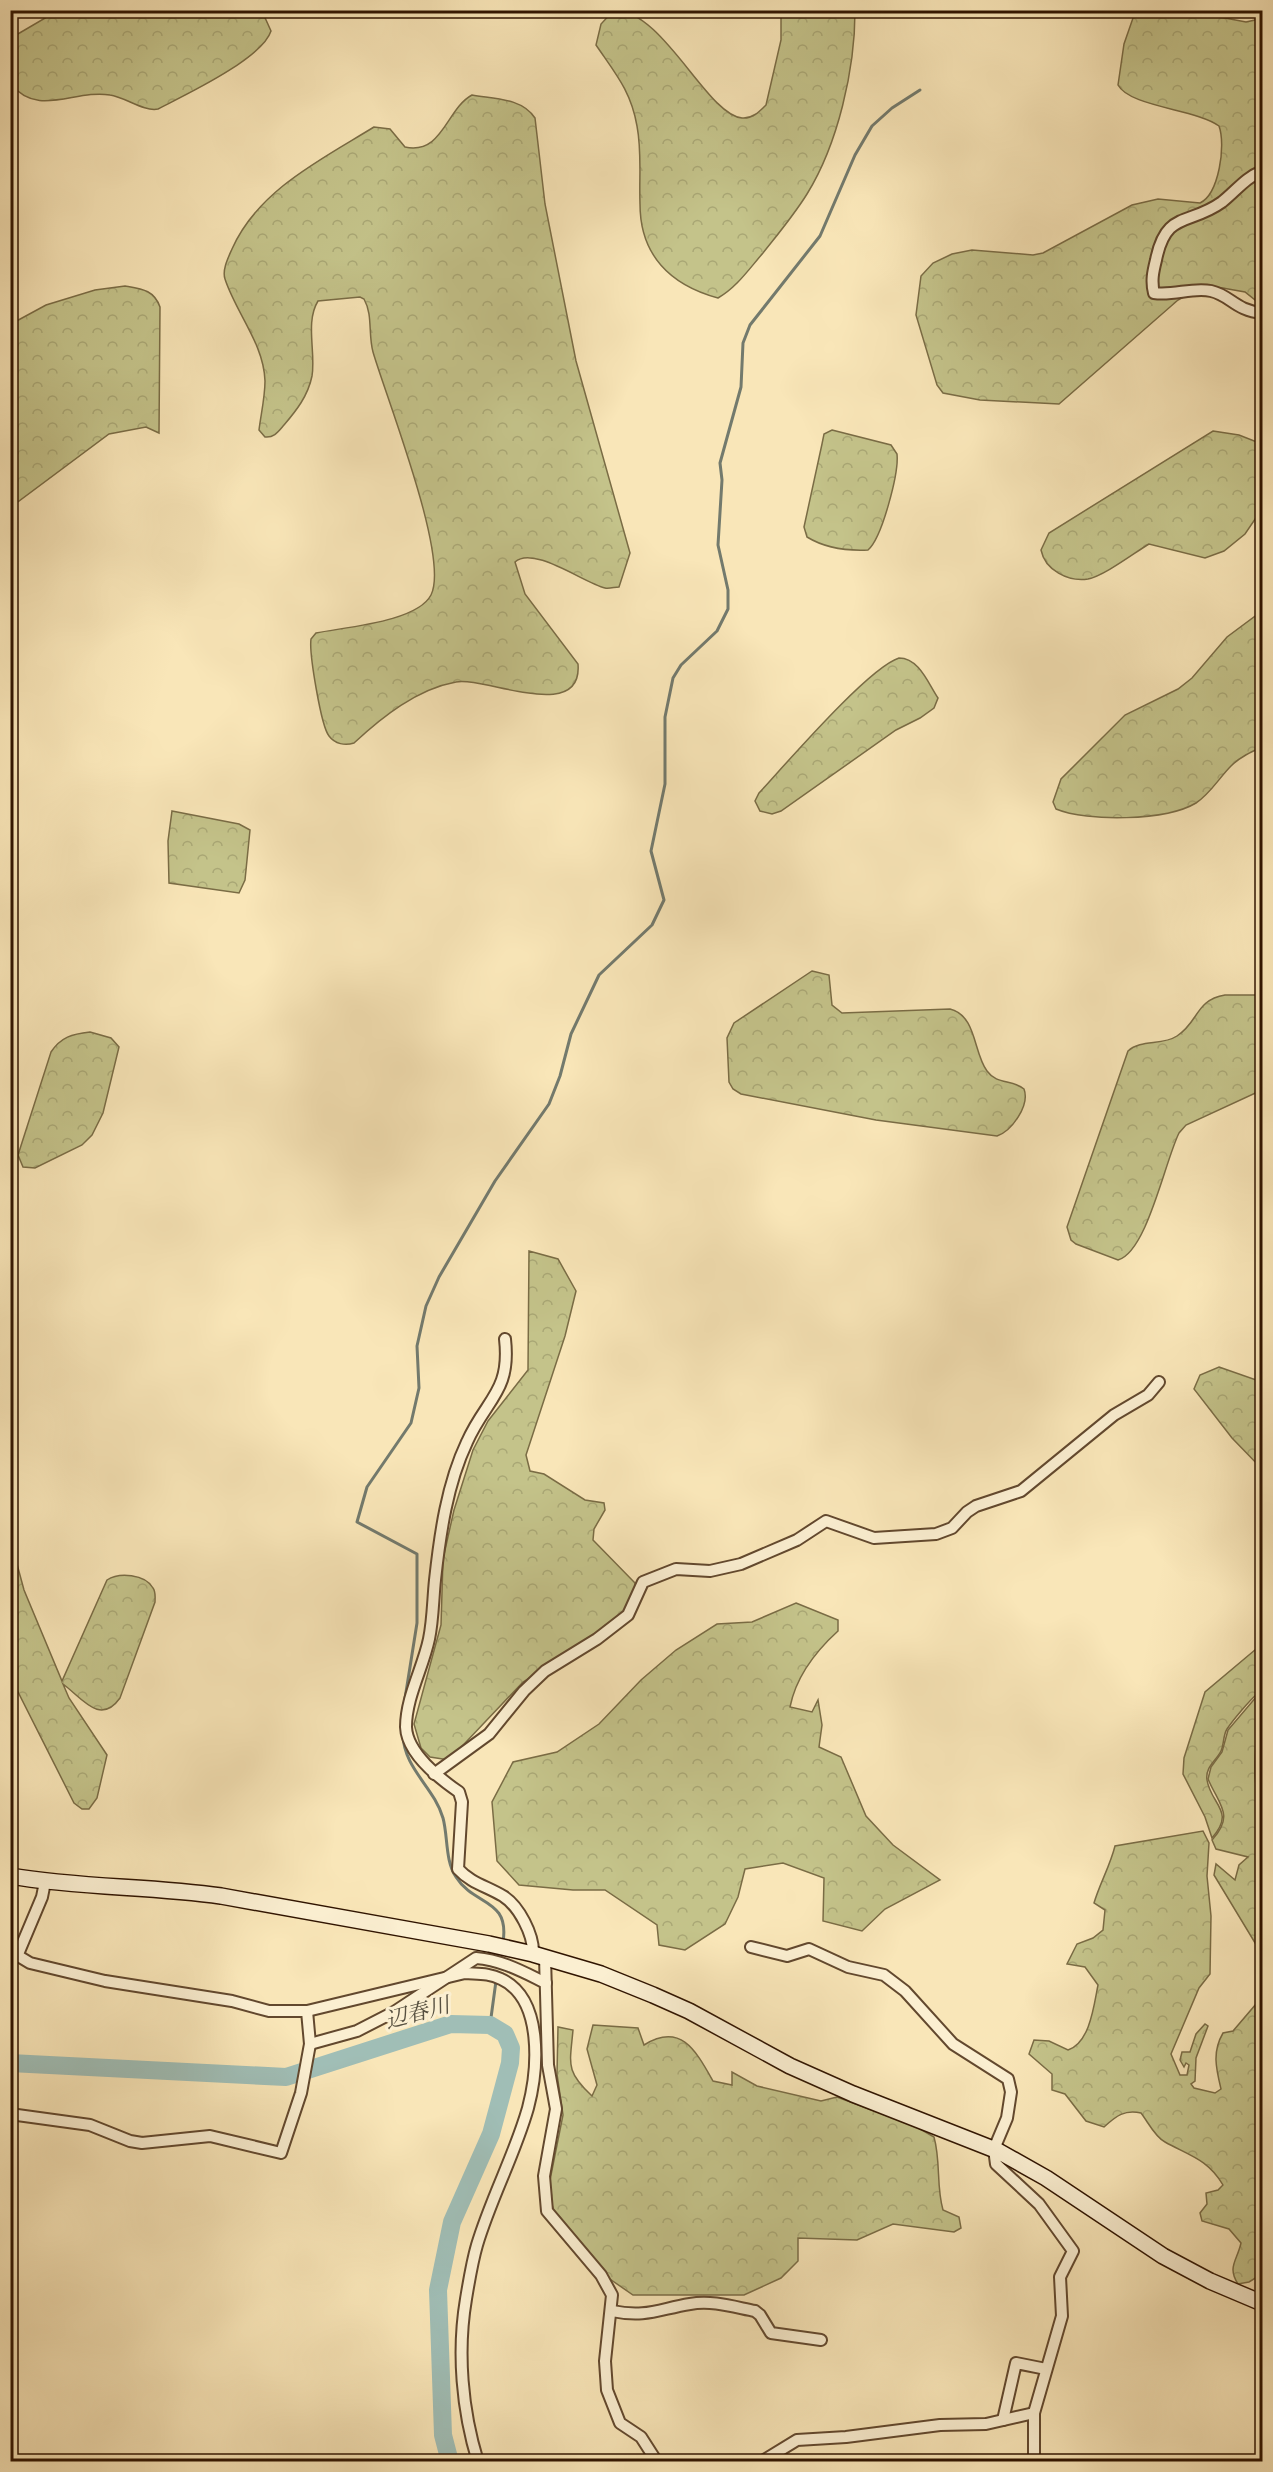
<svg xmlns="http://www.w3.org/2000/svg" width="1273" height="2472" font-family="Alegreya,'Noto Serif JP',serif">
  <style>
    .forest { fill: url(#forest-crowns); stroke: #7a6c45; stroke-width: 1.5 }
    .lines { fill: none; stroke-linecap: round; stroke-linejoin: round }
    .stream { stroke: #737a6d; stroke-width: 3 }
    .river { stroke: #a0beb6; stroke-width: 18 }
    .street-casing { stroke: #62482e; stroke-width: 14 }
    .secondary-casing { stroke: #301400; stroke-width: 18 }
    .street { stroke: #fbefd1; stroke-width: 10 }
    .secondary { stroke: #fbefd1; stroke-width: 15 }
    .labels { text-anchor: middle; stroke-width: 6; stroke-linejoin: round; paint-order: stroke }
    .water-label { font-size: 22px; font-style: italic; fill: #575040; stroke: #fbefd1 }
  </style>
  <defs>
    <pattern id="forest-crowns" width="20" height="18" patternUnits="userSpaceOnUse" patternTransform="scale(1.5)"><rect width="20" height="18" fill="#c4c38a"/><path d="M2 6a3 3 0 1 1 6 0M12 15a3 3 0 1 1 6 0" fill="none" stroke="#a9a775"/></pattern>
  </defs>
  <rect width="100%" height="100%" fill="#f9e6b8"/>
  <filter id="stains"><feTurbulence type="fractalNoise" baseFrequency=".00333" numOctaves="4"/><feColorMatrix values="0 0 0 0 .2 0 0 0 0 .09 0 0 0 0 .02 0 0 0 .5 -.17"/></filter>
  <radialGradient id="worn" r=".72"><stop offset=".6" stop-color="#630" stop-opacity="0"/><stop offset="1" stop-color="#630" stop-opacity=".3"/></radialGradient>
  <g class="forest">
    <path d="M614,10C663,10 707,115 742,118C752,119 759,112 766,105L781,40V14L776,11H855C855,69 838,144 807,194C794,215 778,234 763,253C749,269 737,287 718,298C670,285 640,255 640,204C639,177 642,152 637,126C631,91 615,73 596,45L601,24Z"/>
    <path d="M57,11H262L271,31C262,59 185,95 158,109C144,112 125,97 110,95C75,89 38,118 11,84V38Z"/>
    <path d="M1262,11V314L1260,304L1245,292L1217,287L1198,289L1178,300L1059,404L980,400L943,393L937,385L916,315L921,276L933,263L952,254L972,250L1033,255L1043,253L1132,205L1158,199L1200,203C1219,194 1226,145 1219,126C1196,109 1130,107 1118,85L1124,44L1133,18L1146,12L1209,15L1246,22L1255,20Z"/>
    <path d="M472,95C495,99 522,98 535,118L545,204L576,361L630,553L619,587C615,587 609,589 605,588C584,583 533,545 515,562L525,594L578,664C583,724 484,676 456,682C417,689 382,717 354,743C345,746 335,744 329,736C321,726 309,653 311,639L316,633C345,627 417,622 431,595C450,558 386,397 373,352C368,334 373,315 364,299L360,297L318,301C305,322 316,353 312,376C308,396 296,411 284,425C278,432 274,438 265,437L259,430C261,414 265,397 265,381C264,344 236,313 225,279C222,270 228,258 232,249C258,190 322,159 374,127L390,129L405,147C443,155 446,109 472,95Z"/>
    <path d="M125,286C142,289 154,290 160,307L159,433L146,427L109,434L11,507V324L46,305L95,290Z"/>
    <path d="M832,430L891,445L897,454C899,473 882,538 868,550C847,551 825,548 807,537L804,527L822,444L824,434Z"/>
    <path d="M1213,431L1239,435L1262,444V509L1245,534L1224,551L1205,558L1149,544C1134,553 1104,576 1088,579C1068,582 1045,570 1041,550L1049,533Z"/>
    <path d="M1262,611V747C1251,752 1240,757 1231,766C1219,778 1210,794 1196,803C1166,821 1087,822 1056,809L1053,802L1061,779L1125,715L1178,689L1192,678L1227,637Z"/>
    <path d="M899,658C919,658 928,683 938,698L934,708L920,718L896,730L781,811L772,814L760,811L755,801L759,793C785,765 868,668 899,658Z"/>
    <path d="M172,811L239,824L250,830L245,880L239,893L169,883L168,841Z"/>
    <path d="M812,971L829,975L832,1005L842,1013L950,1009C977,1016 973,1052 987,1071C997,1085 1012,1079 1024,1089C1030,1105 1012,1131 997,1136L876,1120L741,1094L733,1089L729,1082L727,1038L734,1023Z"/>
    <path d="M1225,995H1262V1090L1186,1125L1179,1133C1165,1161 1147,1252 1118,1260L1076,1244L1071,1240L1067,1227L1128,1051C1141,1039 1162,1046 1177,1036C1199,1022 1195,1000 1225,995Z"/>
    <path d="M90,1032L111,1038L119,1047L103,1113L92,1135L82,1145L35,1168L23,1167L18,1155L51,1052C61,1037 72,1034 90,1032Z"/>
    <path d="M529,1251L558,1259L576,1291L565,1336L526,1455L530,1471L544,1474L585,1500L604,1503L605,1510L594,1529L593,1540L635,1583V1596L623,1619L523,1682L449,1760L430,1757L421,1748L414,1724L441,1625L443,1559L454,1510L473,1450L488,1421L528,1370Z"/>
    <path d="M1219,1367L1262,1382V1469L1232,1438L1194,1389L1200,1375Z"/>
    <path d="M11,1509L14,1553L24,1590L62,1681L107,1580C119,1572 145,1574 153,1588C156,1592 155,1597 155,1602L120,1698C100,1726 82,1698 63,1684L69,1698L107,1755L97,1798L89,1809H82L74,1803L11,1678Z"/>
    <path d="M796,1603L838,1620V1631C816,1651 796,1677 790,1707L812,1712L818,1700L822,1725L819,1747L841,1757L866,1816L893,1845L940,1880L885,1909L862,1931L823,1921L824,1878L783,1863L745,1869L738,1897L725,1924L685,1950L659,1945L657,1925L605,1890H573L519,1885L497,1861L492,1802L513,1762L557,1752L599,1724L641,1680L676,1650L717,1624L752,1622Z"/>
    <path d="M1262,1644V1749L1258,1750L1262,1717L1257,1694C1249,1701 1233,1720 1227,1729C1223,1735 1224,1745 1221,1751C1216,1761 1205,1767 1207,1780C1211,1805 1236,1811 1212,1838L1205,1817L1183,1774L1184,1758L1205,1692Z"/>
    <path d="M1257,1696C1260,1722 1254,1746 1255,1772C1255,1795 1263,1815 1262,1838L1257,1840L1256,1846L1262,1848V1960L1260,1951L1214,1875L1216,1864L1235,1880L1239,1865L1248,1857L1216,1849L1212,1840C1235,1815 1219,1805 1208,1779L1211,1767L1222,1752L1228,1730Z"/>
    <path d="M1203,1831L1209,1843L1207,1876L1211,1916L1210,1974L1199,1988L1171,2054L1180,2075H1187L1189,2065L1186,2063L1184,2067L1180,2060L1182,2052H1190L1196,2034L1205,2024L1208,2026L1196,2058L1195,2081L1191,2084L1194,2088L1215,2093L1221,2089C1216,2068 1212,2052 1223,2033L1233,2031L1262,1997C1263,2023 1249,2057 1262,2081V2274L1249,2282L1238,2284C1227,2267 1237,2261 1241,2243L1229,2229L1202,2221L1200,2213L1207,2204L1206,2193L1218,2190L1223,2185C1208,2159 1188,2155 1165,2142C1155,2137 1148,2122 1141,2113C1125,2109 1116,2116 1104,2127L1086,2121L1065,2094L1052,2090V2074L1029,2054L1034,2040L1049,2041L1068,2050C1090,2043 1094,2005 1098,1985L1085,1967L1067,1964L1077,1944L1093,1938L1103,1930L1105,1910L1094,1903C1100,1883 1110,1866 1115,1846Z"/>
    <path d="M593,2025L638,2028L644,2045C681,2022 696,2051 713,2081L732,2085V2072L757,2086L821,2101L837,2097L915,2126L934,2137C941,2162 936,2186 943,2210L959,2217L961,2228L954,2232L893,2224L857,2240L798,2238V2261L781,2278L744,2295H633L604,2275L554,2212L548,2190L563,2115L557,2074L558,2027L573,2030C570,2064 565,2071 592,2096L597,2085L587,2049Z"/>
  </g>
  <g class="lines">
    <g class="stream">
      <path d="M403,1711L417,1623V1554L357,1522L367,1487L411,1423L419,1388L417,1346L426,1306L439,1277L495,1181L549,1104L560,1076L571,1034L599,975L652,925L664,900L651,851L665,784V717L673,678L681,665L717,631L728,609V590L718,545L722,480L720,463L741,387L743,343L750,325L820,236L855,155L872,126L892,108L920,90"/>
      <path d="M403,1735C404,1769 434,1787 443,1818C448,1836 445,1861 456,1877C474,1906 510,1898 503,1942"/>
      <path d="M490,2025L496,1981"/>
    </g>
    <path class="river" d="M10,2063L286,2077L451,2024L490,2025L505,2034L511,2048L510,2063L491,2134L452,2222L438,2290L443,2435L450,2462"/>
    <g class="street-casing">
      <g id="street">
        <path d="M1262,171C1245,178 1236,191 1222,202C1189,226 1166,210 1156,260C1153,272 1151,281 1154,293C1174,296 1192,287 1211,291C1230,295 1236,311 1262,313"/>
        <path d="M505,1339C511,1392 486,1399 467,1442C447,1484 440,1534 435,1580C433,1599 433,1620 429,1639C423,1668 406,1697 406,1727C407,1753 440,1779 459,1792L462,1802L458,1869C471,1883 486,1886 503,1896C519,1906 534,1935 533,1954"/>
        <path d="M434,1774L489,1734L524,1691L545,1671L597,1639L628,1615L643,1582L676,1569L710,1571L741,1564L797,1540L826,1521L874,1538L936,1534L952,1528L967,1512L976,1506L1021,1491L1114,1415L1148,1395L1159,1382"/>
        <path d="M751,1947L787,1956L809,1949L848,1967L884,1975L905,1991L953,2044L1008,2079L1011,2092L1007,2118L994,2149L996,2164L1039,2204L1073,2251L1060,2277L1062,2316L1034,2413V2462"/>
        <path d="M10,1951L30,1963L105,1981L232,2001L269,2011H307L465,1973C478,1974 489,1973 501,1979C544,1999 538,2070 528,2108C515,2154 491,2198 477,2245C472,2262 469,2281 466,2299C457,2352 462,2410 478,2462"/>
        <path d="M18,1954L42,1897L45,1882"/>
        <path d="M545,1957L548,2065L556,2109L544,2176L547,2211L601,2275L612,2295L605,2361L607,2390L620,2423L641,2437L657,2462"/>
        <path d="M310,2044L357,2031L394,2012L476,1958C502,1960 523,1972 546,1983"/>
        <path d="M10,2114L90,2125L130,2141L142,2143L210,2136L281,2153L301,2093L310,2044L307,2011"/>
        <path d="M612,2311C646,2318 659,2309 690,2304C712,2300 734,2307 755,2311L760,2315L771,2333L821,2340"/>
        <path d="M1003,2420L1016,2363L1046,2369"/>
        <path d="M761,2462L797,2440L846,2437L940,2425L986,2424L1034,2413"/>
      </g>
    </g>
    <g class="secondary-casing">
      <path id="secondary" d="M10,1876C80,1888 151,1886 221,1896L489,1944L533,1954L601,1974L653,1995L689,2011L790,2066L853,2094L998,2151L1046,2178L1163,2256L1210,2281L1262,2303"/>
    </g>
    <use href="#street" class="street"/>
    <use href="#secondary" class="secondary"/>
  </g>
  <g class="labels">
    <g class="water-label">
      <text transform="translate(417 2012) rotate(-15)" y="8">辺春川</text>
    </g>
  </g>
  <rect width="1273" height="2472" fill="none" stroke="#f9e6b8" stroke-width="36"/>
  <rect x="12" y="12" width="1249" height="2448" fill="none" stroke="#301400" stroke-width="3"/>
  <rect x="18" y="18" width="1237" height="2436" fill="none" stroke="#301400" stroke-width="1.5"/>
  <rect width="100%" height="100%" filter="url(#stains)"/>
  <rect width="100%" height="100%" fill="url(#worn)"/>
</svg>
